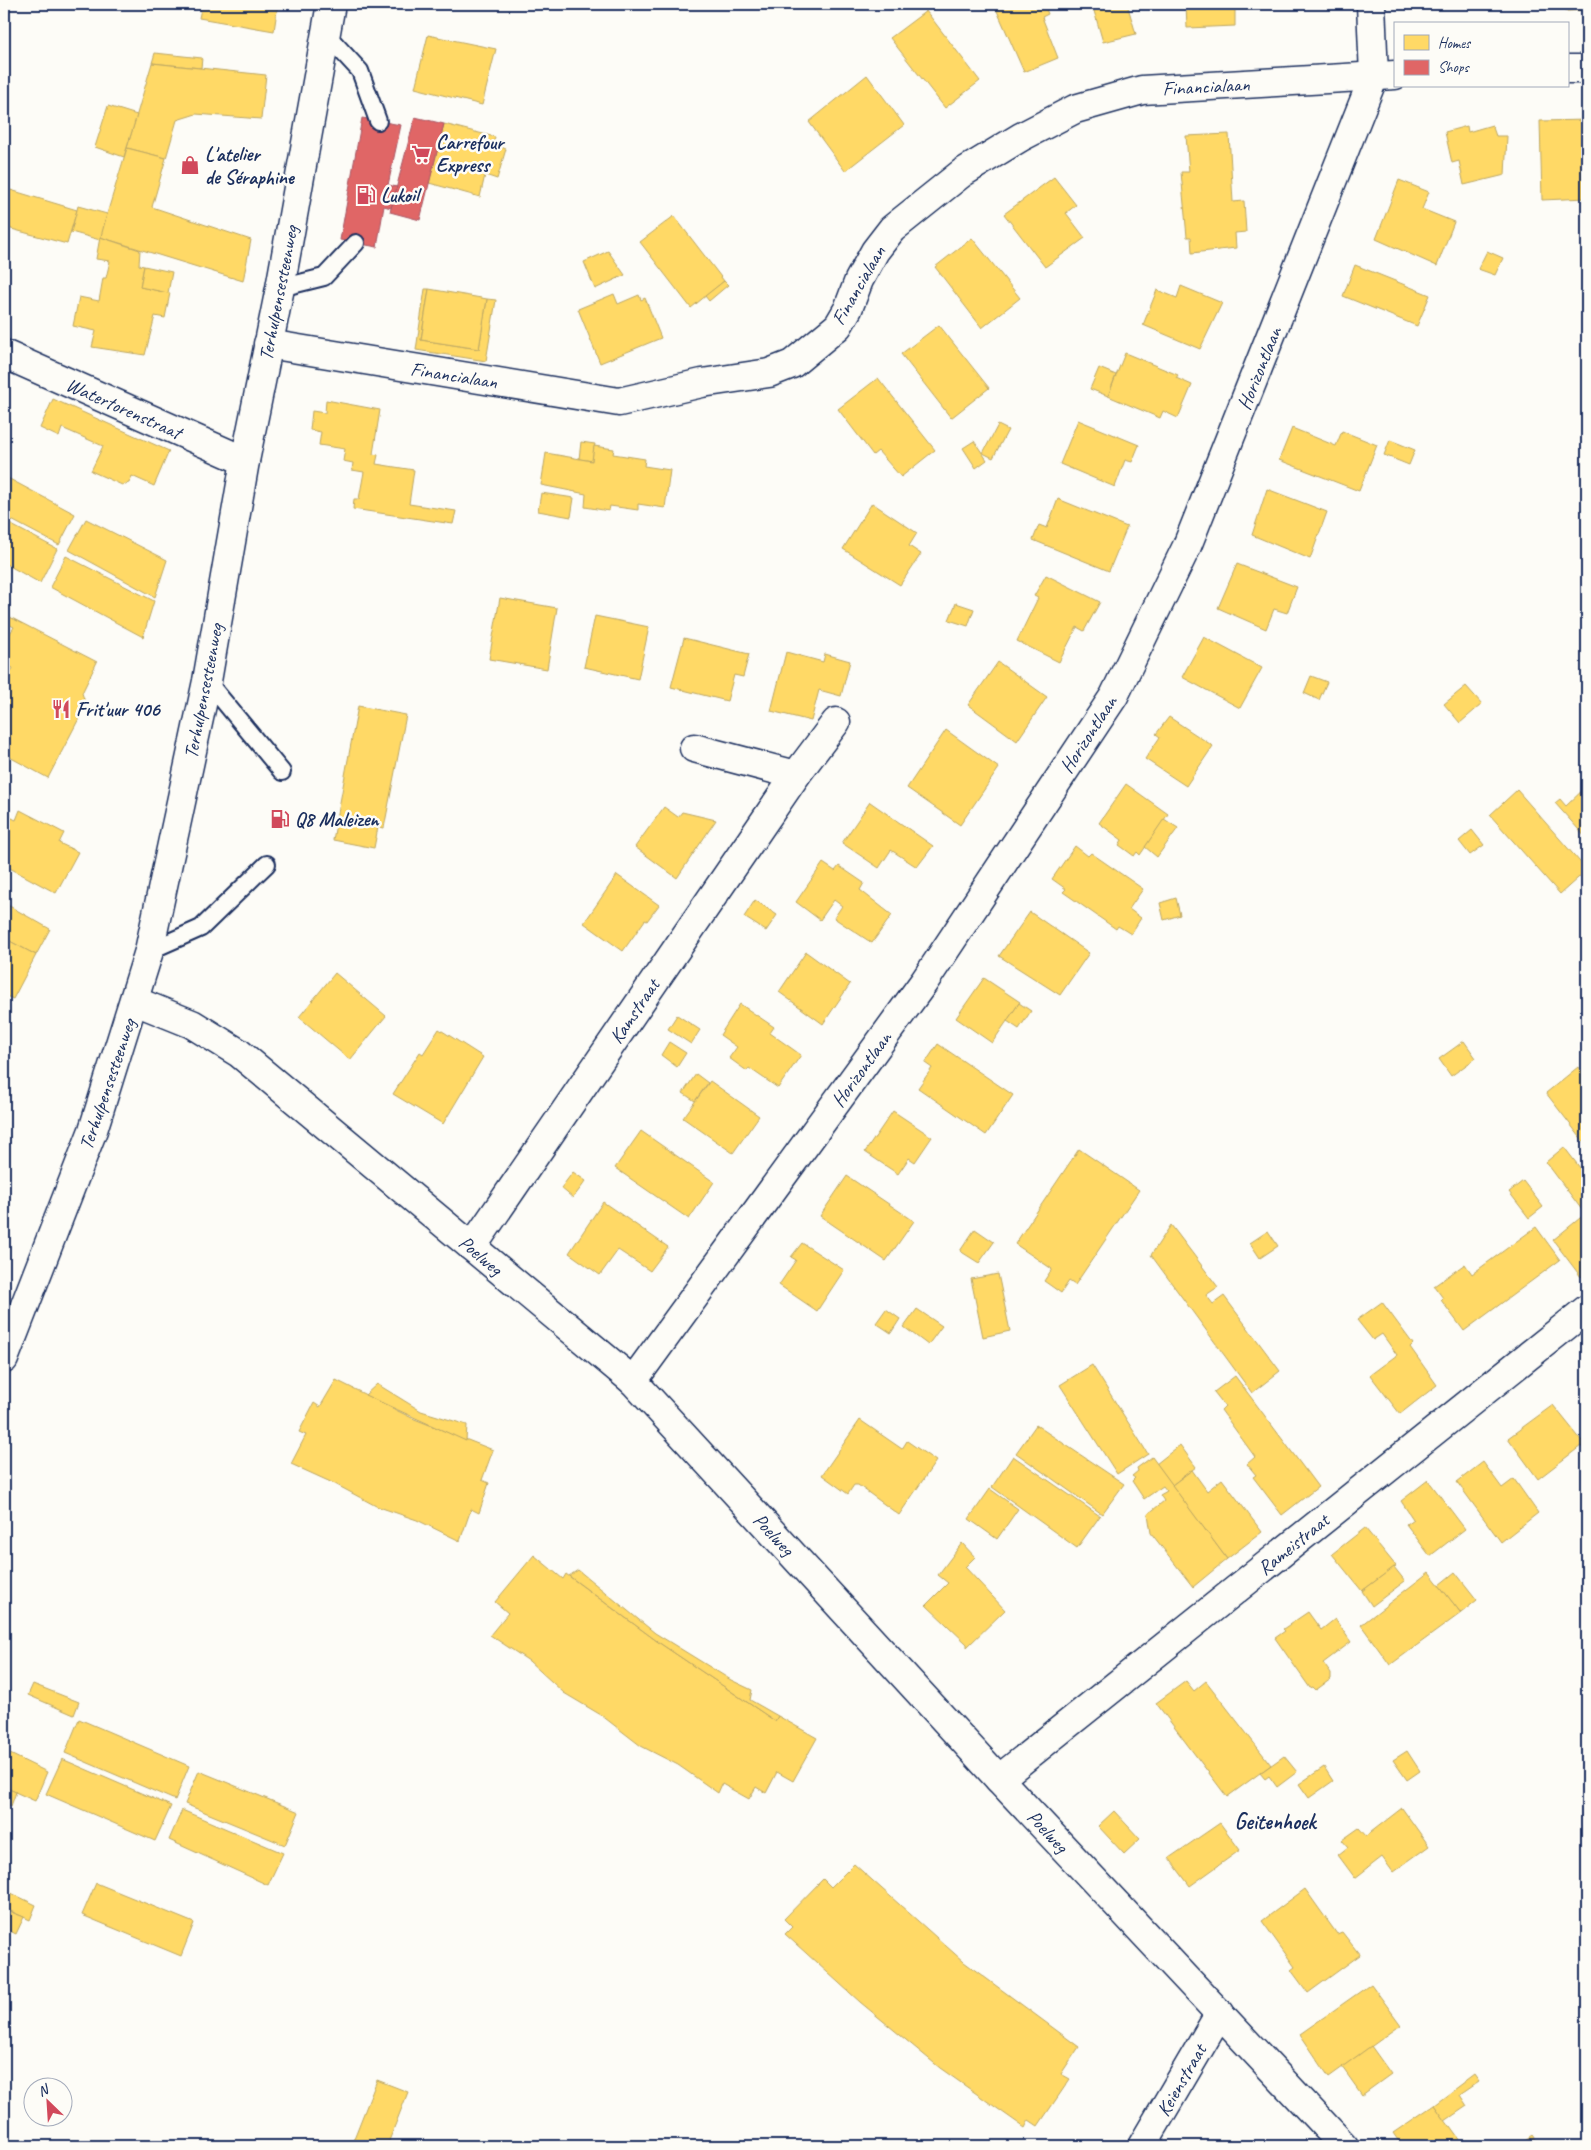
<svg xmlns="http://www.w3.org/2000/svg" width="1591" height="2150" font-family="Caveat,sans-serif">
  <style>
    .homes { fill: #ffd966; stroke: #bba664 }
    .shops { fill: #e06666; stroke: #a55664 }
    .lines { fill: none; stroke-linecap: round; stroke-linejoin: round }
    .lane-casing { stroke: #1b2f5e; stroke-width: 20 }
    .street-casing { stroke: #1b2f5e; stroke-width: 31 }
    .secondary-casing { stroke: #1b2f5e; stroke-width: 31 }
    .lane { stroke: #fdfcf7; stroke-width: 16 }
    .street { stroke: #fdfcf7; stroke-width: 28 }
    .secondary { stroke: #fdfcf7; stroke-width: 28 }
    .labels { text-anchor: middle; stroke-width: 5; stroke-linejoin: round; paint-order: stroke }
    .street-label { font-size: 20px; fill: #1b2f5e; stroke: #fdfcf7 }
    .poi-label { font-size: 20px; font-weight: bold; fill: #1b2f5e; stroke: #fdfcf7; text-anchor: start }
    .quarter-label { font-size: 22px; font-weight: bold; fill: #1b2f5e; stroke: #fdfcf7 }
  </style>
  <rect width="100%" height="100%" fill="#fdfcf7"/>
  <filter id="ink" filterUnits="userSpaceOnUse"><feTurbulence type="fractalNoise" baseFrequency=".02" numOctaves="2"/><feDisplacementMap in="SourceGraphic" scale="10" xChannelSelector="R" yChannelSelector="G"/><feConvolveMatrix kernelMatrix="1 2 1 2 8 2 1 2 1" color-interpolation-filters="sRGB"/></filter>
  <g filter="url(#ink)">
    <g class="homes">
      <path d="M202,4H278L274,31L199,18Z"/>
      <path d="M994,4H1044L1048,14L1042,17L1058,58L1024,72Z"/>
      <path d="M1092,4H1127L1136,34L1103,42Z"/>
      <path d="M1186,4H1235V26L1187,28Z"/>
      <path d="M1566,4H1587V10L1566,11Z"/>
      <path d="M926,11L980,81L945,108L890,38Z"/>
      <path d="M428,35L496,49L482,105L415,88Z"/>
      <path d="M155,53L202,58L201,68L152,63Z"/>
      <path d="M152,63L266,75L261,119L196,114L177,120L166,158L127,148Z"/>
      <path d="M867,75L904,125L845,171L809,122Z"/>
      <path d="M108,106L137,115L124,157L95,147Z"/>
      <path d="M1587,120V198L1542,200L1540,121Z"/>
      <path d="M444,124L495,137L493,144L506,149L497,179L485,175L480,197L429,183Z"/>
      <path d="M1492,125L1496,136H1507L1505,175L1464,185L1459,161L1452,163L1445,132L1467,126L1468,132Z"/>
      <path d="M1229,134L1233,202L1244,201L1246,232L1235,233L1236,248L1192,253L1191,237H1187L1181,172H1189L1186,136Z"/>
      <path d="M127,148L166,158L152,207L251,240L243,281L100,237Z"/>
      <path d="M1054,177L1076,205L1066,213L1085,238L1045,267L1004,214Z"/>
      <path d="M1399,180L1429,192L1422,209L1454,222L1437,266L1376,239Z"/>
      <path d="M4,188L77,210L67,244L4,227Z"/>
      <path d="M78,206L107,214L100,240L71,232Z"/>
      <path d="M674,216L724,281L691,308L640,242Z"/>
      <path d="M100,237L140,250L139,265L144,266L140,287L170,293L165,318L155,316L145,355L92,347L96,331L73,326L79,297L99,301L103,278H106L110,261L96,259Z"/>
      <path d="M972,238L1020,298L982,328L935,267Z"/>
      <path d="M608,251L625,275L595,289L584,262Z"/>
      <path d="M1487,251L1503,258L1495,275L1478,269Z"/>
      <path d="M1355,265L1430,295L1417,326L1343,296Z"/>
      <path d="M144,266L172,272L168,293L140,287Z"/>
      <path d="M724,281L728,285L709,301L705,296Z"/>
      <path d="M1181,286L1222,303L1200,349L1143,325L1157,290L1177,298Z"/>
      <path d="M425,289H429L421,340L479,349L487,299L496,300L486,361L416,350Z"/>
      <path d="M429,289L487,299L479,349L421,340Z"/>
      <path d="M614,294L618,304L639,295L641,300L645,298L661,338L600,363L578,309Z"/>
      <path d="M939,325L989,388L951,418L901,354Z"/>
      <path d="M1125,353L1178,375L1176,378L1192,385L1178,418L1163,411L1160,418L1108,396Z"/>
      <path d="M1099,368L1116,375L1108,396L1090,389Z"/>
      <path d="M878,378L935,450L901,477L878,451L873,455L838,409Z"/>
      <path d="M53,399L169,451L154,486L132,476L129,483L122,485L91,471L103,446L62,428L59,437L40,428Z"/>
      <path d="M326,400L380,410L373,454L378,455L376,464L414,470L409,504L456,511L453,524L353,509L354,499H359L364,472L352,470L353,463L343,461L345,449L319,445L321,432L310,430L312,411L325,413Z"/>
      <path d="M1078,420L1139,445L1132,462L1125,460L1115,487L1060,464Z"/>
      <path d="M998,425L1008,430L993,458L983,453Z"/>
      <path d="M1292,428L1336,446L1342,431L1377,445L1359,491L1279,460Z"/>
      <path d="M1390,440L1415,450L1409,465L1384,455Z"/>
      <path d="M974,441L987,460L976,468L963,448Z"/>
      <path d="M581,442L595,444L592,461L579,459Z"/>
      <path d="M594,446L614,449L613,454L645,459L644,466L670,470L665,508L638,504V510L610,506L609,511L585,507L586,494L541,485L546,453L592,461Z"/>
      <path d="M4,476L75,514L59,545L4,516Z"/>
      <path d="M1267,489L1327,512L1310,559L1252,535Z"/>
      <path d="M541,493L574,498L571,517L538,511Z"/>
      <path d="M1058,499L1127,527L1109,571L1033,540L1039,525L1047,528Z"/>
      <path d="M872,503L917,533L909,546L921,554L900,585L843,549Z"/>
      <path d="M86,519L167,560L155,597L69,550Z"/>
      <path d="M4,521L57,549L40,583L4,563Z"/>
      <path d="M66,556L154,601L143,637L50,587Z"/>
      <path d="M1237,564L1297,587L1287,613L1274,609L1266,629L1218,608Z"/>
      <path d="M1046,575L1100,602L1084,631L1077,627L1059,662L1017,641L1038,598L1034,596Z"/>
      <path d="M500,598L557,608L547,669L489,659Z"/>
      <path d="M956,603L974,609L968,626L949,620Z"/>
      <path d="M4,614L97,662L82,693L86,705L48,778L4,754V685L13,668L4,663V643L14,627L4,622Z"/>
      <path d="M595,616L649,627L638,679L584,667Z"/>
      <path d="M1204,637L1262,668L1240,708L1182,677Z"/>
      <path d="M684,638L749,654L743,677L734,675L727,701L671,687Z"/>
      <path d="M786,652L823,662L825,654L850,661L841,696L819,690L811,721L771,711Z"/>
      <path d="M998,662L1047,697L1017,741L968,705Z"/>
      <path d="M1311,676L1327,682L1319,700L1304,693Z"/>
      <path d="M1466,686L1482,704L1460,723L1444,704Z"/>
      <path d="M358,706L406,715L384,828L378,827L374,848L333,840Z"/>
      <path d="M1169,717L1213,746L1186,786L1145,759L1160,737L1156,734Z"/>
      <path d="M946,730L999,768L960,825L907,788Z"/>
      <path d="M1126,784L1168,814L1140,855L1137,852L1134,856L1119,845L1122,840L1099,823Z"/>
      <path d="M1587,786V839L1555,803L1560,799L1566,806Z"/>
      <path d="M1517,790L1587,870L1560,894L1490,815Z"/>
      <path d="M870,802L933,846L917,867L891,850L879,868L842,843Z"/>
      <path d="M664,807L678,817L682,812L716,820L677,878L635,847Z"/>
      <path d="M20,810L64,833L59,843L78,852L56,893L4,865V814L16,820Z"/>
      <path d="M1164,819L1178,828L1157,857L1145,847Z"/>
      <path d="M1472,830L1484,845L1470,855L1459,841Z"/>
      <path d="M1075,846L1088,856L1091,853L1143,889L1129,909L1141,918L1131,934L1118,926L1116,929L1063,892L1066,889L1052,879Z"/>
      <path d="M823,863L835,871L839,866L864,883L860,890L892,915L872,943L834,918L842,906L834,900L820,920L796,902Z"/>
      <path d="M617,875L659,905L647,921L645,920L623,951L584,923Z"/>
      <path d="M1176,898L1180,915L1164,920L1160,903Z"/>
      <path d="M755,900L777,915L766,931L744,917Z"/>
      <path d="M4,903L50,929L36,955L4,938Z"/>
      <path d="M1030,912L1089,953L1060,995L999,956Z"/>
      <path d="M4,938L36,955L13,999L4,995Z"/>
      <path d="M806,952L850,984L823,1024L779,992Z"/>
      <path d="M335,973L386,1016L350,1060L299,1017Z"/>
      <path d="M984,978L1020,1002L992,1043L956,1018Z"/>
      <path d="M1019,1003L1031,1011L1019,1029L1007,1021Z"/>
      <path d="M740,1004L774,1027L770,1033L801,1055L778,1088L749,1068L747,1071L729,1058L737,1047L720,1035Z"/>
      <path d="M677,1015L700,1030L691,1044L668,1029Z"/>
      <path d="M439,1029L483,1057L443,1124L393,1094L420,1052L423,1054Z"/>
      <path d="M1464,1041L1476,1058L1451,1076L1439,1059Z"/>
      <path d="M669,1042L686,1053L677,1067L661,1055Z"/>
      <path d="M938,1044L1013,1095L986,1135L918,1088L932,1068L925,1063Z"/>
      <path d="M1587,1066V1146L1546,1093L1578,1067L1581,1071Z"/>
      <path d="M696,1074L708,1083L695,1101L683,1093Z"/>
      <path d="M710,1081L759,1116L733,1153L683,1118Z"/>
      <path d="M893,1111L932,1137L915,1162L909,1158L898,1174L865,1152Z"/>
      <path d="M641,1131L714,1182L689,1219L615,1168Z"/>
      <path d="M1564,1147L1587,1177V1272L1581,1277L1553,1240L1585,1214L1546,1162Z"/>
      <path d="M1079,1149L1139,1190L1075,1285L1069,1281L1061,1293L1044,1281L1052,1269L1015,1244Z"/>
      <path d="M573,1172L586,1181L573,1198L561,1188Z"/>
      <path d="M847,1176L914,1221L886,1261L820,1216Z"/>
      <path d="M1523,1181L1543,1207L1529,1218L1509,1192Z"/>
      <path d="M603,1202L668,1247L650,1271L618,1250L600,1275L569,1253Z"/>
      <path d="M1171,1225L1218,1287L1206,1295L1213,1304L1224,1296L1280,1371L1252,1393L1151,1255Z"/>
      <path d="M1536,1227L1560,1260L1464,1331L1441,1300L1443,1298L1434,1286L1465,1264L1472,1274Z"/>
      <path d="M975,1229L994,1242L979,1263L960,1251Z"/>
      <path d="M1268,1231L1278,1246L1260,1258L1250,1243Z"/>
      <path d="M802,1243L844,1270L817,1311L779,1285L796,1260L791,1257Z"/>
      <path d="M998,1274L1010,1331L983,1337L971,1279Z"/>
      <path d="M1382,1302L1413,1344L1410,1347L1437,1385L1400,1414L1370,1375L1397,1355L1382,1334L1373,1340L1357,1320Z"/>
      <path d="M886,1309L900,1319L891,1333L876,1323Z"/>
      <path d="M917,1309L942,1326L928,1345L904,1327Z"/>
      <path d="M1092,1365L1148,1454L1117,1474L1060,1385Z"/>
      <path d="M1235,1376L1318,1487L1282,1515L1253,1477L1256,1475L1247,1464L1255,1457L1221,1410L1225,1406L1214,1392Z"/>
      <path d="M336,1380L412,1418L493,1450L482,1480L489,1483L479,1513L471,1509L460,1541L417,1520L376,1506L335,1484L291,1464L306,1435L299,1432L314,1403L320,1407Z"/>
      <path d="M377,1384L421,1411L467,1425L466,1441L365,1395Z"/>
      <path d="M1553,1405L1582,1441L1587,1437V1454L1581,1446L1538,1479L1508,1438Z"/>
      <path d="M860,1420L902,1449L907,1441L936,1461L899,1515L858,1485H854L848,1494L822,1475Z"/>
      <path d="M1036,1425L1124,1484L1102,1514L1016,1453Z"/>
      <path d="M1180,1445L1196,1467L1172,1485L1156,1464Z"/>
      <path d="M1013,1456L1100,1516L1077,1548L992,1487Z"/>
      <path d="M1152,1457L1227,1559L1193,1587L1151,1533L1148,1514L1164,1501L1160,1495L1167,1491L1163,1486L1144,1499L1132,1481L1135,1478L1132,1476L1138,1471L1137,1468Z"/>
      <path d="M1483,1462L1502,1488L1514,1479L1538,1513L1501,1542L1457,1482Z"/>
      <path d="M1192,1470L1207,1491L1222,1479L1262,1532L1227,1559L1172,1485Z"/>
      <path d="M1428,1480L1465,1529L1430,1556L1406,1524L1413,1519L1401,1501Z"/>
      <path d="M990,1489L1018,1509L997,1539L969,1519Z"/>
      <path d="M1365,1528L1396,1566L1362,1591L1332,1554Z"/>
      <path d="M962,1543L975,1557L965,1567L1005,1610L967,1647V1644L926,1605L948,1583L938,1575Z"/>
      <path d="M534,1555L563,1579L566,1574L661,1644L775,1721L778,1716L817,1738L793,1781L777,1772L766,1793L756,1787L749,1799L722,1784L718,1793L678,1765L641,1746L601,1715L564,1693L529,1661L490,1635L508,1613L495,1602Z"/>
      <path d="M1394,1567L1405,1581L1372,1606L1362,1591Z"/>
      <path d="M578,1570L655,1633L731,1680L752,1690L750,1700L778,1716L775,1721L661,1644L569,1576Z"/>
      <path d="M1429,1572L1461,1613L1390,1665L1361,1625Z"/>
      <path d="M1455,1572L1477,1600L1461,1613L1439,1585Z"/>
      <path d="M1308,1612L1321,1630L1335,1619L1351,1642L1323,1663L1331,1674V1679L1316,1690L1313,1687L1310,1688L1275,1638L1285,1631L1283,1629Z"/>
      <path d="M1186,1681L1194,1691L1206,1681L1271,1765L1227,1797L1156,1703Z"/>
      <path d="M33,1684L79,1702L74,1715L28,1695Z"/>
      <path d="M79,1719L189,1766L175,1800L65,1753Z"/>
      <path d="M4,1751L47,1772L35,1801L4,1787Z"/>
      <path d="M1407,1751L1420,1771L1407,1780L1393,1760Z"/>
      <path d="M1284,1756L1297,1772L1277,1787L1269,1776L1265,1779L1260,1773Z"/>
      <path d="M62,1759L171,1806L155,1841L46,1794Z"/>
      <path d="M1324,1767L1333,1781L1309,1798L1299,1784Z"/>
      <path d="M199,1771L299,1812L285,1845L185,1804Z"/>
      <path d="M4,1787L16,1792L11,1806L4,1803Z"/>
      <path d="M1402,1808L1429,1846L1393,1872L1382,1857L1355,1878L1338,1855L1348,1847L1342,1840L1359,1828L1366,1836Z"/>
      <path d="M182,1810L283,1853L268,1885L169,1840Z"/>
      <path d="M1114,1811L1140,1839L1124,1854L1098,1826Z"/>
      <path d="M1220,1823L1240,1850L1190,1886L1169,1858Z"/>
      <path d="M854,1864L964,1962L1079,2047L1061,2074L1070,2079L1038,2126L1029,2120L1025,2128L940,2068L860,2002L785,1934L792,1927L784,1919L823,1879L831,1887Z"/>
      <path d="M96,1883L194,1923L181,1956L82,1915Z"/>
      <path d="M1305,1889L1337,1934L1342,1932L1360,1955L1308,1993L1291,1970L1295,1967L1262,1921Z"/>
      <path d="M9,1892L36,1905L30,1920L4,1908Z"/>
      <path d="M11,1912L24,1917L16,1934L6,1929L4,1933V1926Z"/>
      <path d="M1371,1984L1401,2025L1329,2077L1300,2034Z"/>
      <path d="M1371,2046L1391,2074L1362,2095L1342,2067Z"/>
      <path d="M1474,2075L1479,2082L1460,2095L1467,2106L1445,2121L1434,2105Z"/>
      <path d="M377,2080L408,2092L387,2146H351Z"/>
      <path d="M1434,2105L1463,2145L1402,2146L1393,2133Z"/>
      <path d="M1532,2136L1539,2146H1518Z"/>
    </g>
    <g class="shops">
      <path d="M415,117L444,124L420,220L390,212Z"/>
      <path d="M362,118L401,125L388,185L397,187L391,208L384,206L377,247L340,240Z"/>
    </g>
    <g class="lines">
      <g class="lane-casing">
        <g id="lane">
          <path d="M325,33L360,71L378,121"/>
          <path d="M280,288L324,277L356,243"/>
          <path d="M207,681L282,772"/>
          <path d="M149,951L201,928L267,864"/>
        </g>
      </g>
      <g class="street-casing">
        <g id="street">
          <path d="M1567,69H1587"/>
          <path d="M268,344L619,402L702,383L769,373L792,364L838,326L848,309L859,280L875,251L892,229L962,173L1021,137L1075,109L1142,90L1395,75"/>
          <path d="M4,354L245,461"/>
          <path d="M694,748L796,775"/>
          <path d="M472,1247L796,775L836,722"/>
          <path d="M633,1381L924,982L1114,696L1187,546L1374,76L1371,4"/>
          <path d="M999,1779L1587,1309"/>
          <path d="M1142,2146L1220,2013"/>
        </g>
      </g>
      <g class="secondary-casing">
        <g id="secondary">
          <path d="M135,1001L192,1024L239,1053L633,1381L999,1779L1344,2146"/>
          <path d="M4,1359L93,1130L149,951L207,681L245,461L280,288L331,4"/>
        </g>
      </g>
      <use href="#lane" class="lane"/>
      <use href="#street" class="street"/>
      <use href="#secondary" class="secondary"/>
    </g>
  </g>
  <defs>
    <g id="supermarket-bare" transform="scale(1.5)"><path d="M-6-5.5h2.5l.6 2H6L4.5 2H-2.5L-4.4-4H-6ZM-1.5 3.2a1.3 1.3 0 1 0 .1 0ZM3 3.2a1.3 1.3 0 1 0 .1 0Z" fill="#d1495b" stroke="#fdfcf7" stroke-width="2.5" paint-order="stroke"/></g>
    <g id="shop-bare" transform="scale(1.5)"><path d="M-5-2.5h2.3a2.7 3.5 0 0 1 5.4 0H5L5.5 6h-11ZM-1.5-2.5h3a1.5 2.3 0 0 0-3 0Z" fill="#d1495b" stroke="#fdfcf7" stroke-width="2.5" paint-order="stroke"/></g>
    <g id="fuel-bare" transform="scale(1.5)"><path d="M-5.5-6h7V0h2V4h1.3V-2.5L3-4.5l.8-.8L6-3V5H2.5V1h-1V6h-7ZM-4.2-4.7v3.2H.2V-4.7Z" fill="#d1495b" stroke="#fdfcf7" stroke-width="2.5" paint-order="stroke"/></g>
    <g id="restaurant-bare" transform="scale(1.5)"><path d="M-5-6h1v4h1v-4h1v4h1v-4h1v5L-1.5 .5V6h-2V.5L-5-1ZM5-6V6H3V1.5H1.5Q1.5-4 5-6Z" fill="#d1495b" stroke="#fdfcf7" stroke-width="2.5" paint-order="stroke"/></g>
  </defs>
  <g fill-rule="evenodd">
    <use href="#supermarket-bare" x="421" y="154"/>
    <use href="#shop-bare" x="190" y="165"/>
    <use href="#fuel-bare" x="366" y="195"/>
    <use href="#restaurant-bare" x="61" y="709"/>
    <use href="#fuel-bare" x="280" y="819"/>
  </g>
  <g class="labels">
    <g class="street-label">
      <text transform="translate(1206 86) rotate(-3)" y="7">Financialaan</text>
      <text transform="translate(858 285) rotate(-60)" y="7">Financialaan</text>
      <text transform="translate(278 293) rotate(-79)" y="7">Terhulpensesteenweg</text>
      <text transform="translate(1259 368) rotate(-68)" y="7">Horizontlaan</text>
      <text transform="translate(454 375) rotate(9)" y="7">Financialaan</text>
      <text transform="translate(124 408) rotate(24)" y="7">Watertorenstraat</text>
      <text transform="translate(203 691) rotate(-79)" y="7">Terhulpensesteenweg</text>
      <text transform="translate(1088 734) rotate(-57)" y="7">Horizontlaan</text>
      <text transform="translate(634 1011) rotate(-56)" y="7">Kamstraat</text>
      <text transform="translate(861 1069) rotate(-54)" y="7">Horizontlaan</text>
      <text transform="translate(107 1084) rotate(-71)" y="7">Terhulpensesteenweg</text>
      <text transform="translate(481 1255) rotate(40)" y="7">Poelweg</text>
      <text transform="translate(774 1534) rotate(47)" y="7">Poelweg</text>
      <text transform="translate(1293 1544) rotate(-39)" y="7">Rameistraat</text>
      <text transform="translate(1048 1831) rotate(47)" y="7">Poelweg</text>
      <text transform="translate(1181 2080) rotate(-60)" y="7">Keienstraat</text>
    </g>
    <g class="poi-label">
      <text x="436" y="149">Carrefour<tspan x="436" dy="23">Express</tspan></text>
      <text x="205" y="161">L'atelier<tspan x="205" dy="23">de Séraphine</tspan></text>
      <text x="381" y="202">Lukoil</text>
      <text x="76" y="716">Frit'uur 406</text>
      <text x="295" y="826">Q8 Maleizen</text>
    </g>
    <g class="quarter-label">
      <text x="1275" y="1829">Geitenhoek</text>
    </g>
  </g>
  <rect width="1591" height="2150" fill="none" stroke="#fdfcf7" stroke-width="20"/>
  <rect x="10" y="10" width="1571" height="2130" fill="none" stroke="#1b2f5e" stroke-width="2" filter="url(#ink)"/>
  <rect x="1394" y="22" width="175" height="65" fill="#fdfcf7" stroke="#a3aaba"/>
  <rect x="1404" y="35" width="25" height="15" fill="#ffd966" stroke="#a3aaba"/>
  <text x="1438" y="48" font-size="15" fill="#1b2f5e">Homes</text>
  <rect x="1404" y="60" width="25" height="15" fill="#e06666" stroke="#a3aaba"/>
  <text x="1438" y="72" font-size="15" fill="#1b2f5e">Shops</text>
  <g transform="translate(48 2102) rotate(335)"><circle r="24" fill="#fdfcf7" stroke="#a3aaba"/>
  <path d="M0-4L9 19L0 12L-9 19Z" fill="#d1495b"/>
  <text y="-8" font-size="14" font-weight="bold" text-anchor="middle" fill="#1b2f5e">N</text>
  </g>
</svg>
